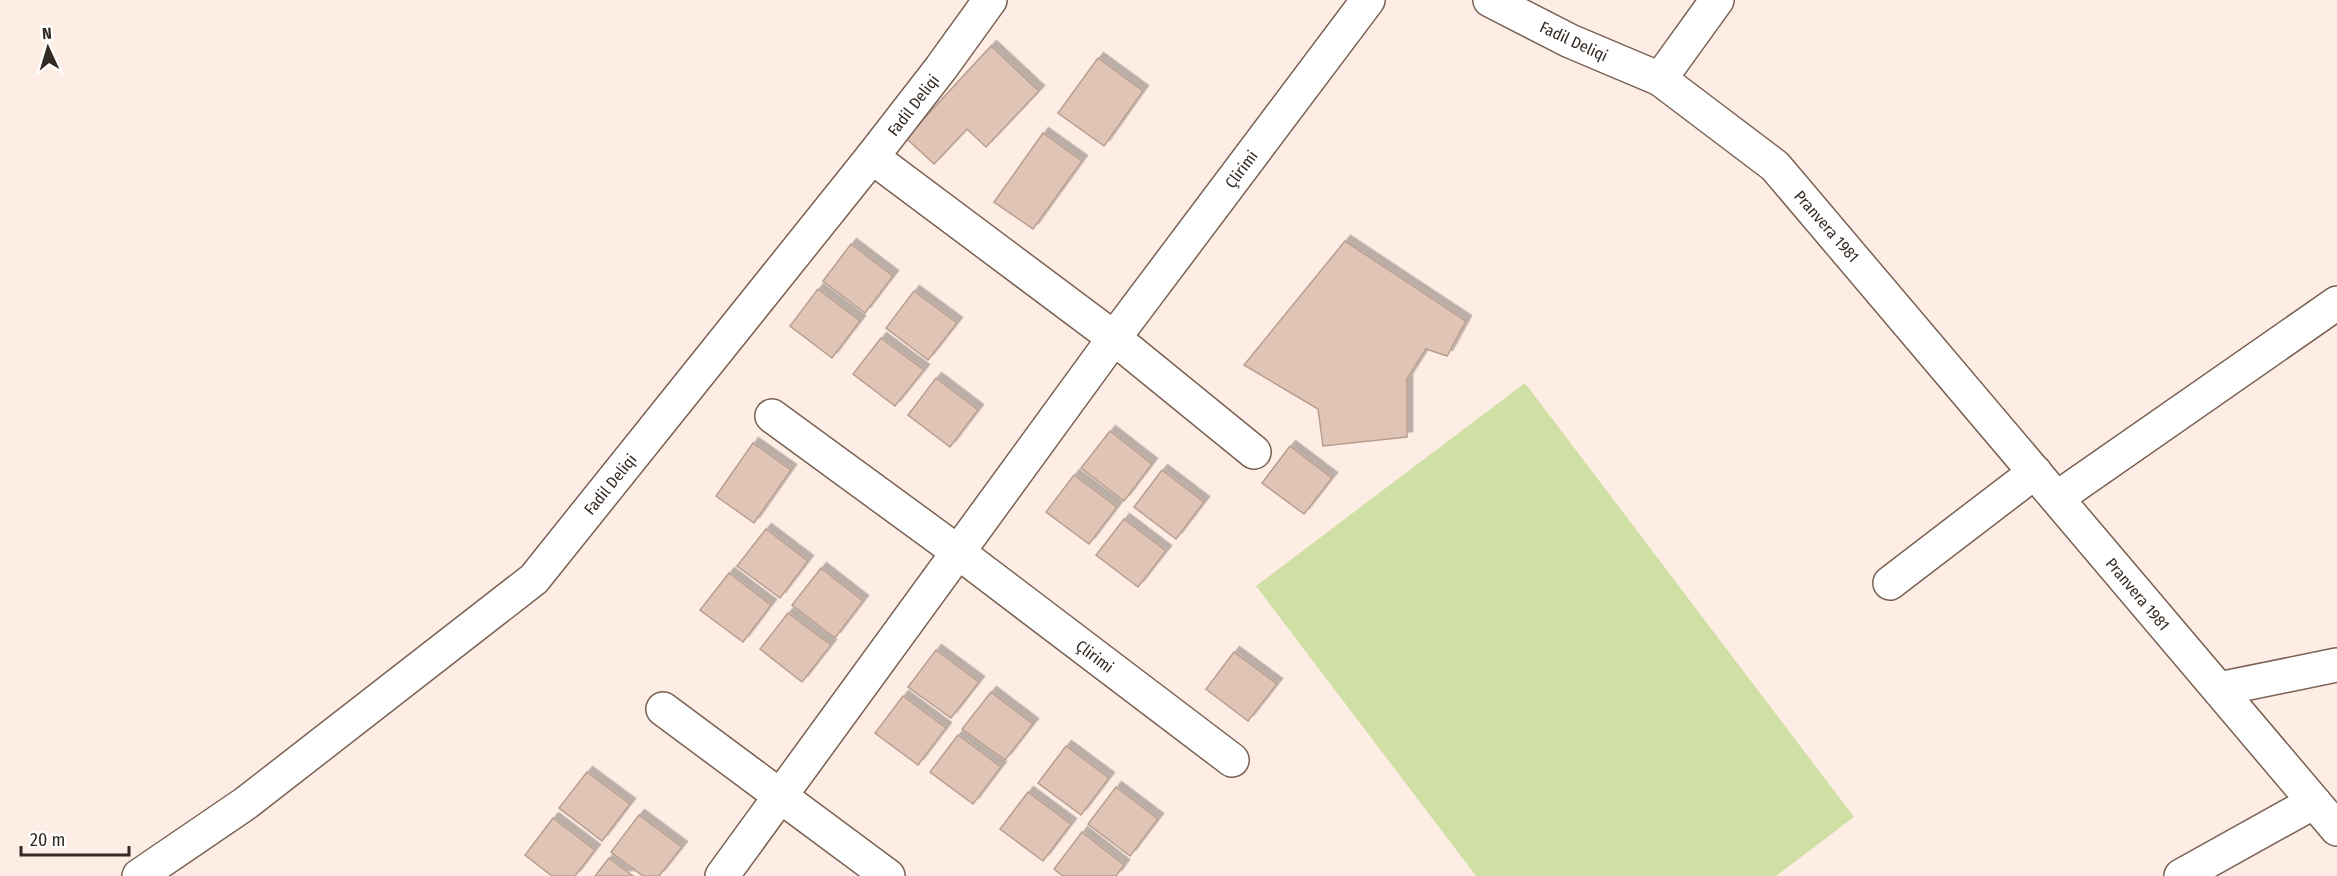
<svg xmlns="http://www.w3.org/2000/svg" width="2337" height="876" font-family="'Fira Sans Condensed',sans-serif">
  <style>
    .green { fill: #d0dfa4 }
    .building { fill: #e0c5b6; stroke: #b89e8f; stroke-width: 1.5; filter: url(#shadow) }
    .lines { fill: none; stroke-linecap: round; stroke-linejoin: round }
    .minor-casing { stroke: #796153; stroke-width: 36 }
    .secondary-casing { stroke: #796153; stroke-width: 36 }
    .minor { stroke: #fff; stroke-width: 33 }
    .secondary { stroke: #fff; stroke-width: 33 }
    .labels { text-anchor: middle; stroke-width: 4.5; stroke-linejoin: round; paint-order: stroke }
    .street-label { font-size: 16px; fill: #342a24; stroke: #fff }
  </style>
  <defs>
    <filter id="shadow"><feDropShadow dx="5.5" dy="-5.5" stdDeviation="0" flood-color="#0004"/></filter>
  </defs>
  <rect width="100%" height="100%" fill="#feede4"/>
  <path class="green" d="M1525,383L1854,817L1776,876H1476L1256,586Z"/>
  <g class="building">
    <path d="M991,46L1039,91L986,147L967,129L934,164L906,138Z"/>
    <path d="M1098,58L1143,91L1104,146L1058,113Z"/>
    <path d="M1043,133L1082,161L1033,229L994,202Z"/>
    <path d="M1345,241L1466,321L1447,356L1426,349L1407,379V437L1323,446L1318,409L1244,365Z"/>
    <path d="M851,244L893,276L865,313L823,281Z"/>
    <path d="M818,289L860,321L832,358L790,326Z"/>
    <path d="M914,291L957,323L928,360L886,328Z"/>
    <path d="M881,338L924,370L895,406L853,374Z"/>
    <path d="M936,378L978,410L950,447L908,415Z"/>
    <path d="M1110,431L1152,464L1124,501L1081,468Z"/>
    <path d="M753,443L791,470L754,523L716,496Z"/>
    <path d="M1290,446L1332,478L1304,514L1262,483Z"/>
    <path d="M1162,470L1204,502L1176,539L1134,507Z"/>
    <path d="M1074,475L1117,507L1089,544L1046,512Z"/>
    <path d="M1124,519L1166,551L1138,587L1096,555Z"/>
    <path d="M766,529L808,561L780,598L737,566Z"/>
    <path d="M821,568L863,601L835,638L792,605Z"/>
    <path d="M729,573L771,605L743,642L700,610Z"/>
    <path d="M788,613L831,645L802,682L760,649Z"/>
    <path d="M936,650L979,682L951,718L908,687Z"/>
    <path d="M1234,652L1277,684L1248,721L1206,689Z"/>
    <path d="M991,692L1033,724L1005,760L962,729Z"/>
    <path d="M903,696L946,728L918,765L875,733Z"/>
    <path d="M958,735L1001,767L973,804L930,772Z"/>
    <path d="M1066,746L1109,778L1081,815L1038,783Z"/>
    <path d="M587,772L630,804L602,841L559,808Z"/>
    <path d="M1116,787L1158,819L1130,856L1088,824Z"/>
    <path d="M1028,792L1071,824L1043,861L1000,829Z"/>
    <path d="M639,815L682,847L659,876H643L611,852Z"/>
    <path d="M553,818L595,850L575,876H552L525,855Z"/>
    <path d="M1082,832L1124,865L1116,876H1063L1054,869Z"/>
    <path d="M609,858L633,876H595Z"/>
  </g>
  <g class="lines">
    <g class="minor-casing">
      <g id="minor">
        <path d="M1660,79L1717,0"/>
        <path d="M872,157L1114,338L1254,452"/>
        <path d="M772,416L958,552L1232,760"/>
        <path d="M2057,498L2337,303"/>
        <path d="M1890,583L2035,472"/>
        <path d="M2219,689L2337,665"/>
        <path d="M663,709L888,876"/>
        <path d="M139,876L246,803L534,579L872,157L941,68L990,0"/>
        <path d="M722,876L1114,338L1368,0"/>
        <path d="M2181,876L2314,802"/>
      </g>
    </g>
    <g class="secondary-casing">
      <path id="secondary" d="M1490,0L1570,41L1660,79L1775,166L2337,829"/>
    </g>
    <use href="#minor" class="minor"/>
    <use href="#secondary" class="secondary"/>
  </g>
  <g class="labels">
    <g class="street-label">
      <text transform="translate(1574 41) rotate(25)" y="6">Fadil Deliqi</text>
      <text transform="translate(913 105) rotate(-52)" y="6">Fadil Deliqi</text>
      <text transform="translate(1241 169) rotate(-53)" y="6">Çlirimi</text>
      <text transform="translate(1827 226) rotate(49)" y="6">Pranvera 1981</text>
      <text transform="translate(610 484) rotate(-51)" y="6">Fadil Deliqi</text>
      <text transform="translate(2138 594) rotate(50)" y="6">Pranvera 1981</text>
      <text transform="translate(1095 656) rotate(37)" y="6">Çlirimi</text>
    </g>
  </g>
  <g transform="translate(48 48) rotate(356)" stroke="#ffffff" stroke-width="4.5" paint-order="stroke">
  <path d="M0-4.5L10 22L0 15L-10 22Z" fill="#342a24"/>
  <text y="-9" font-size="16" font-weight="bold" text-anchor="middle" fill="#342a24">N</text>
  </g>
  <path d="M21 846v9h108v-9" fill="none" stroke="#342a24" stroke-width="3"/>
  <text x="30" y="846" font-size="18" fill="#342a24" stroke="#ffffff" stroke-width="4.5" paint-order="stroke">20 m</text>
</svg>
